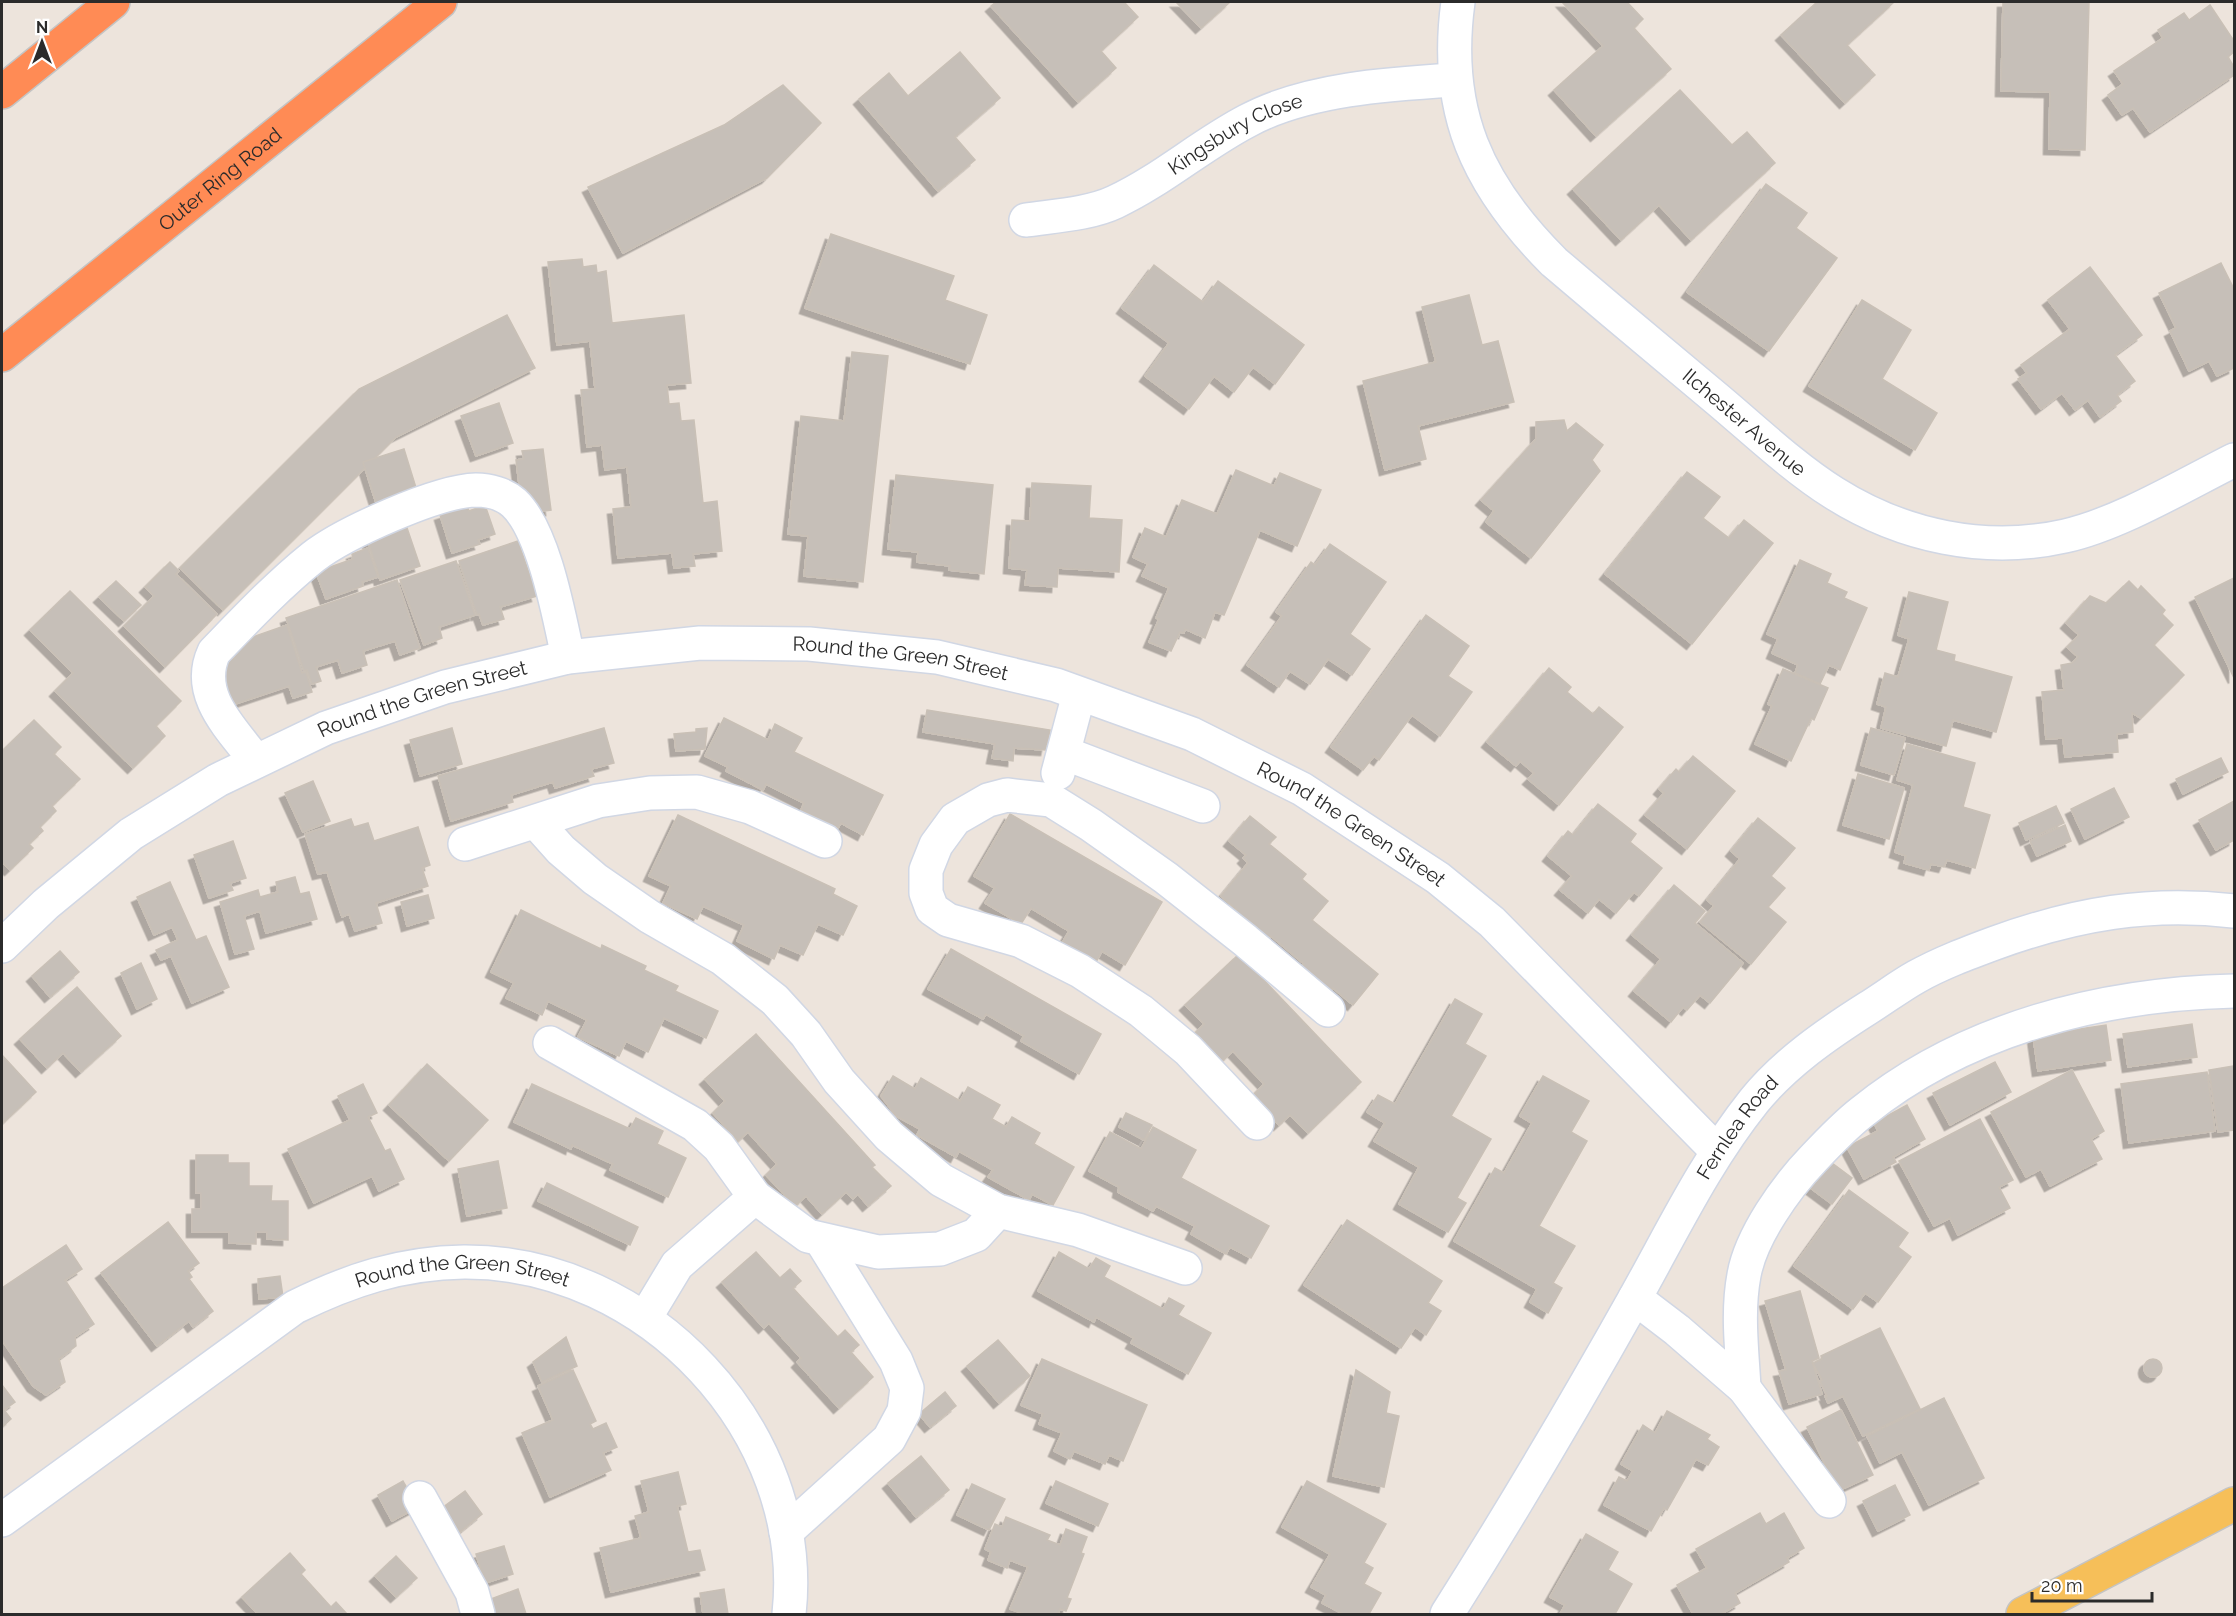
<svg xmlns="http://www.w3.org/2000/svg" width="2236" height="1616" font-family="Raleway,sans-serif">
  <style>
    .building { fill: #c6bfb8; stroke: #c9c0b6; stroke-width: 1.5; filter: url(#shadow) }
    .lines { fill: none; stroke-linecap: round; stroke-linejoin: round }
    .minor-casing { stroke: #d1d7e4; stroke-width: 36 }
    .major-casing { stroke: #c4c4c4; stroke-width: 36 }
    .highway-casing { stroke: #c4c4c4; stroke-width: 36 }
    .minor { stroke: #fff; stroke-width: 33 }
    .major { stroke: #f6bf59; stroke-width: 33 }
    .highway { stroke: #ff8b55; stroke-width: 33 }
    .labels { text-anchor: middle; stroke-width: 5; stroke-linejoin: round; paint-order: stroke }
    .street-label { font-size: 20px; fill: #2b2b2b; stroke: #fff }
  </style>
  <defs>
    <filter id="shadow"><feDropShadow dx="-5.5" dy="5.5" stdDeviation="0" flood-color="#0004"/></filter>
  </defs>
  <rect width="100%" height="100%" fill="#ede4dc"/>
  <g class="building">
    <path d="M996,2H1124L1138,17L1101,51L1116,68L1078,102L991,6Z"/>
    <path d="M1176,2H1230L1201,28Z"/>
    <path d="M1562,2H1627L1643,19L1634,28L1671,69L1596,136L1554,90L1603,46Z"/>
    <path d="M1817,2H1894L1847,45L1875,75L1845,103L1781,35Z"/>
    <path d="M2003,2H2089L2085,150L2049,149L2050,92L2001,91Z"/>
    <path d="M2210,5L2234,41V52L2228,57L2234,67V75L2150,132L2133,108L2122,115L2108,95L2123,84L2114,71L2163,38L2158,30L2184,13L2189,20Z"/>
    <path d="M960,52L1000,98L955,137L975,160L938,191L859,99L889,73L908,96Z"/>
    <path d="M783,85L821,123L767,178L623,253L588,187L724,125Z"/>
    <path d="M1680,90L1732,145L1747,132L1775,163L1691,240L1659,205L1621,240L1573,189Z"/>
    <path d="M1766,184L1807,213L1796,228L1837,258L1769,351L1687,292Z"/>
    <path d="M831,234L954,276L945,300L987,315L970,364L805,308Z"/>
    <path d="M582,259L583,267L596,265L597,273L606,271L612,323L684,315L691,383L667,385L669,404L679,403L681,421L694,420L703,503L717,501L722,551L693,554L695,566L674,568L672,553L618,558L613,509L631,507L627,467L605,470L602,445L587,447L581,390L595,389L590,341L557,345L548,262Z"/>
    <path d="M2221,263L2234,289V368L2217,376L2209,361L2189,371L2170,331L2176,328L2159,293Z"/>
    <path d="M1154,265L1203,302L1218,281L1304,345L1275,384L1253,367L1234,392L1214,376L1189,409L1145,376L1169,343L1122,308Z"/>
    <path d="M2090,267L2142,335L2115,355L2135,381L2117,395L2121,401L2100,417L2088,400L2075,410L2062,393L2041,409L2018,379L2027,373L2021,365L2070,329L2048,300Z"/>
    <path d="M1469,295L1482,345L1498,341L1514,402L1418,426L1426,459L1385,470L1363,381L1436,362L1422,307Z"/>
    <path d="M1862,300L1911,330L1882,379L1937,413L1915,450L1809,386Z"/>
    <path d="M507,315L535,368L396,437L223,610L180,568L359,389Z"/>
    <path d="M852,352L888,356L863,582L804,576L808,536L788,534L801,416L844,421Z"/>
    <path d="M499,403L513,443L476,456L461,416Z"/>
    <path d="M1564,420L1567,431L1576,423L1603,445L1592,460L1600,471L1531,558L1486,522L1494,511L1481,500L1536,439V422Z"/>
    <path d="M404,449L417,491L376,503L363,462Z"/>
    <path d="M543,449L551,510L531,513L522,508L516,460L524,459L522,451Z"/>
    <path d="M1236,470L1274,486L1280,473L1321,490L1297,546L1260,530L1224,615L1215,612L1205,638L1185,629L1184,633L1180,632L1171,651L1149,642L1159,619L1156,618L1169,588L1142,576L1148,564L1133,557L1145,528L1166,537L1182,500L1217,514Z"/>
    <path d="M1687,472L1720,497L1703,518L1729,538L1744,520L1773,543L1692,644L1605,574Z"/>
    <path d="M896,475L993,485L984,574L949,570L950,566L917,562L918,552L888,549Z"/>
    <path d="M1032,483L1091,486L1089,518L1122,520L1119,572L1058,568L1057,587L1025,585L1027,570L1009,568L1012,520L1030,521Z"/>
    <path d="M485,505L495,534L478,540L480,544L452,553L440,515L467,506L469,511Z"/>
    <path d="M406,525L420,566L380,580L367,538Z"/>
    <path d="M518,541L537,596L500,607L504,619L483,625L479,614L477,615L459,561Z"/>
    <path d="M1330,544L1386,582L1350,634L1370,649L1352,675L1328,659L1310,684L1290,671L1279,687L1247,665L1282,616L1276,612L1311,562L1315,565Z"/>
    <path d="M368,548L378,577L362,582L363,586L326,599L316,572L353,559L352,554Z"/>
    <path d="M1800,560L1831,574L1827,583L1847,592L1844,598L1867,608L1840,670L1829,665L1820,684L1795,673L1798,665L1772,653L1778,639L1767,634Z"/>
    <path d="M456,561L475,615L439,627L442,638L424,645L400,580Z"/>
    <path d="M170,562L179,571L176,574L217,614L165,667L124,626L154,596L145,587Z"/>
    <path d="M2234,578V678L2195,597Z"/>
    <path d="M397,580L420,648L400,655L395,641L363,651L367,665L342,673L338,660L316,667L321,681L312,684L307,670L304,671L286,618Z"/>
    <path d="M116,581L141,605L124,621L99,597Z"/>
    <path d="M2129,581L2138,590L2141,586L2165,610L2162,614L2173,625L2154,645L2184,675L2141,718L2132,713L2133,732L2117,734L2118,752L2065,757L2063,738L2046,739L2042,692L2064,690L2061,665L2072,663L2078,657L2067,647L2079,635L2066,623L2090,596L2106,603Z"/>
    <path d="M70,591L181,701L156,726L165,736L133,768L55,691L73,673L30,630Z"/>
    <path d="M1909,592L1948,602L1936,650L1955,655L1954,661L2012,677L1996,732L1953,720L1946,746L1881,728L1886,707L1877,704L1885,673L1898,677L1909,639L1898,635Z"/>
    <path d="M1426,615L1469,646L1448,676L1472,692L1440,736L1412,715L1379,760L1374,756L1363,770L1331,747Z"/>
    <path d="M287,625L302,673L306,672L312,692L293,698L289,686L232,705L218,664L235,658L230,645Z"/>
    <path d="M1549,668L1571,687L1567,692L1593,714L1599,707L1623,727L1559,805L1528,779L1534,773L1520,761L1516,766L1487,742Z"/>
    <path d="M1783,669L1828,688L1814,720L1811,718L1791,761L1755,744L1772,706L1768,704Z"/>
    <path d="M927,710L1050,730L1046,750L1014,748L1013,761L992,758L995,744L923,732Z"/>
    <path d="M724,718L768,740L775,724L802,738L794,752L883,795L863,835L841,823L838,828L801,810L804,803L766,784L763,790L726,771L728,767L705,756Z"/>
    <path d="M34,720L61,747L54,754L80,779L52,806L56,811L40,827L43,831L29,844L33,848L10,870L2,862V751Z"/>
    <path d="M452,728L462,764L420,776L410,740Z"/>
    <path d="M604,728L614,763L591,769L594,776L555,788L553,782L511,795L513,802L451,821L438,776Z"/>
    <path d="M707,728L705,749L676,751L674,734L696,732V729Z"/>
    <path d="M1871,728L1905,738L1894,775L1861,765Z"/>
    <path d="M1907,744L1975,763L1963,807L1990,815L1975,868L1947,860L1944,867L1931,864L1929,870L1904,863L1906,856L1895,852L1913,785L1897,780Z"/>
    <path d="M1693,756L1735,791L1687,849L1645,815L1664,793L1659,789L1676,769L1679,772Z"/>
    <path d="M2221,758L2228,772L2183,794L2176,779Z"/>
    <path d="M1858,774L1904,788L1889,839L1843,825Z"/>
    <path d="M313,781L330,821L303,832L285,793Z"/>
    <path d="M2114,788L2129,817L2085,839L2071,809Z"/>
    <path d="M2234,801V840L2216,850L2199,820Z"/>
    <path d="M1598,804L1636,834L1630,842L1662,868L1639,896L1634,892L1616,913L1599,899L1588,913L1560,890L1572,876L1548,856L1568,831L1573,835Z"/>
    <path d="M2056,806L2064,823L2026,840L2019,823Z"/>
    <path d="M1010,814L1162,902L1125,965L1102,951L1095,964L1061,945L1069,931L1031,908L1021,924L985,903L995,888L974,876Z"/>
    <path d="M678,815L835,889L833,894L857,906L843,935L818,924L803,955L780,945L774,959L737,941L744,925L703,906L697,919L663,903L671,886L649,876Z"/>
    <path d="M1250,816L1276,837L1269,844L1306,874L1302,879L1328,901L1312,920L1378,974L1353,1005L1333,988L1330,992L1300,967L1304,964L1271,936L1268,939L1235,913L1237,910L1221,896L1248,863L1243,858L1246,855L1229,841Z"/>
    <path d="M1758,818L1795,848L1771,876L1785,888L1768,907L1786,922L1751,964L1700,922L1714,906L1707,900L1740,859L1731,851Z"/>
    <path d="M351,819L354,827L368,823L374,841L418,827L430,865L422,868L428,886L376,903L382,923L355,931L349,914L342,917L327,872L318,874L305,834Z"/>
    <path d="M2065,825L2071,841L2037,856L2030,841Z"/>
    <path d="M233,841L246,878L230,883L233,890L209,898L194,855Z"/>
    <path d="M295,877L300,894L309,892L317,919L266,933L260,911L244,916L254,949L235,954L220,902L258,890L260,897L278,892L276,882Z"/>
    <path d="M170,882L196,940L206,936L229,987L192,1003L171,956L161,960L156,950L178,940L172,927L154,935L137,897Z"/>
    <path d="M1674,885L1705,911L1695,923L1743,963L1710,1003L1700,995L1687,1010L1683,1007L1671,1022L1634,991L1661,959L1632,935Z"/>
    <path d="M428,895L434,918L407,926L401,902Z"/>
    <path d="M521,910L601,949L602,945L646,966L644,970L678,986L675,991L718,1011L706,1038L664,1018L648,1052L626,1041L619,1056L578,1037L587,1020L548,1001L542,1015L506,998L514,983L491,972Z"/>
    <path d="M951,949L1101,1034L1079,1074L1021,1041L1024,1036L986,1014L983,1019L928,989Z"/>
    <path d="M60,951L79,972L50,997L32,976Z"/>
    <path d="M1239,954L1361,1082L1308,1133L1290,1115L1279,1125L1251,1097L1264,1084L1233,1051L1221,1062L1194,1034L1204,1024L1185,1005Z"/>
    <path d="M141,963L157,999L137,1009L121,973Z"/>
    <path d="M77,987L121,1036L81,1072L63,1053L47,1068L20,1039Z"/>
    <path d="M1455,999L1482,1014L1465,1044L1486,1056L1451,1116L1491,1139L1457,1198L1466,1203L1448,1232L1399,1204L1419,1167L1374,1141L1385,1123L1367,1112L1378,1095L1395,1104Z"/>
    <path d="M2192,1024L2197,1057L2128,1067L2123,1034Z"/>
    <path d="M2106,1025L2111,1060L2038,1071L2033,1036Z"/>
    <path d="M756,1034L875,1165L872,1167L891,1186L868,1206L858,1194L853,1199L846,1192L822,1214L806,1196L795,1206L766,1175L777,1164L748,1132L738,1141L713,1113L725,1101L705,1079Z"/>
    <path d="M2,1055L36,1092L2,1124Z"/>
    <path d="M1995,1062L2011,1092L1950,1125L1933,1093Z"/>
    <path d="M427,1064L488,1120L449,1161L389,1105Z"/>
    <path d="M2234,1066V1130L2218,1132L2209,1070Z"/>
    <path d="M2072,1070L2104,1131L2091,1139L2102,1159L2050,1186L2041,1169L2026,1177L1991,1112Z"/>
    <path d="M2207,1072L2215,1131L2129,1143L2121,1084Z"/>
    <path d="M893,1076L915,1089L921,1078L960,1101L968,1087L1000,1105L992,1119L1006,1127L1012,1117L1040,1133L1034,1144L1074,1167L1053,1205L1032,1194L1029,1200L988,1177L993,1170L959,1151L956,1157L917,1135L920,1129L896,1116L881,1096Z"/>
    <path d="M1543,1076L1589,1101L1571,1132L1587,1141L1539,1226L1575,1246L1553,1283L1562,1288L1548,1313L1530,1302L1537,1289L1454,1241L1495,1168L1504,1173L1532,1123L1520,1116Z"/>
    <path d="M363,1084L377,1113L368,1117L385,1151L390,1149L404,1179L379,1191L372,1176L314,1203L288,1149L350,1120L338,1096Z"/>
    <path d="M532,1084L630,1129L636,1118L663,1131L657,1144L686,1158L668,1197L610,1170L613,1164L572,1145L571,1149L514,1122Z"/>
    <path d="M1907,1105L1925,1139L1893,1157L1896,1162L1864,1179L1847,1147L1878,1131L1874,1123Z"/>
    <path d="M1126,1113L1152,1125L1144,1140L1119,1127Z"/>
    <path d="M1980,1119L2013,1180L1999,1187L2010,1208L1958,1235L1950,1218L1934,1226L1899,1161Z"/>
    <path d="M1153,1127L1196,1150L1181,1178L1269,1226L1251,1258L1230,1247L1226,1254L1191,1234L1195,1226L1156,1206L1153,1211L1118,1192L1119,1187L1089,1171L1110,1132L1141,1149Z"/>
    <path d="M196,1155H228V1163H249V1186H272L271,1201H288V1240L267,1239V1232H256V1244L229,1243V1232H192V1209H201V1193H196Z"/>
    <path d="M1824,1157L1852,1178L1832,1204L1804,1183Z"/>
    <path d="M498,1161L507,1208L467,1216L458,1169Z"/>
    <path d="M547,1183L638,1227L630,1245L538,1201Z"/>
    <path d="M1849,1190L1908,1233L1898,1247L1911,1257L1878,1302L1865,1293L1853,1309L1794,1266Z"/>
    <path d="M1347,1220L1442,1281L1428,1303L1441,1311L1426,1335L1415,1327L1401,1348L1304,1285Z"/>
    <path d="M168,1222L199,1263L188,1271L192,1277L189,1279L213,1311L193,1327L189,1321L157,1346L101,1273Z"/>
    <path d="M66,1245L82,1269L65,1280L94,1324L75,1337L76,1346L59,1359L65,1382L46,1395L33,1386L2,1340V1288Z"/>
    <path d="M756,1252L780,1278L790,1269L801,1281L793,1288L838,1337L845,1330L859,1345L851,1352L873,1377L839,1408L797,1362L801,1358L769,1323L764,1328L722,1282Z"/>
    <path d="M1059,1252L1089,1269L1096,1258L1110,1266L1104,1277L1163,1309L1169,1298L1184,1306L1178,1315L1211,1333L1188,1374L1131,1343L1134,1338L1096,1317L1094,1322L1038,1291Z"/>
    <path d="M280,1276L283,1297L259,1299L258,1279Z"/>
    <path d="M1800,1291L1819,1358L1812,1361L1822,1394L1789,1404L1779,1371L1786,1370L1765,1301Z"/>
    <path d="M1880,1328L1920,1409L1863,1436L1843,1396L1828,1403L1825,1396H1827L1820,1381L1822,1380L1813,1363L1822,1359L1821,1356Z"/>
    <path d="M566,1337L577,1366L542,1382L533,1362Z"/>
    <path d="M998,1340L1030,1376L999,1403L967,1366Z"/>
    <circle cx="2153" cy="1368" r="9"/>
    <path d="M1042,1359L1147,1405L1123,1461L1109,1455L1105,1464L1074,1451L1070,1459L1054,1451L1062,1433L1039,1424L1043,1414L1021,1405Z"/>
    <path d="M573,1370L596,1421L590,1424L593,1429L606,1423L617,1447L603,1453L611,1470L550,1497L522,1433L553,1420L538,1386Z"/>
    <path d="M1356,1370L1390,1392L1386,1413L1399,1416L1384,1487L1333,1476Z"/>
    <path d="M2,1385L15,1402L4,1410L11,1419L2,1427Z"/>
    <path d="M945,1392L956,1406L930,1427L919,1414Z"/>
    <path d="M1944,1398L1984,1478L1929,1505L1902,1452L1880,1463L1867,1436Z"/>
    <path d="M1841,1410L1873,1475L1838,1491L1807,1427Z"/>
    <path d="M1667,1411L1710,1435L1707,1439L1719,1447L1708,1465L1696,1459L1667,1510L1664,1508L1651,1531L1604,1505L1619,1477L1627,1481L1633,1471L1621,1464L1643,1425L1655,1433Z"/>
    <path d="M921,1456L949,1490L916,1517L888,1483Z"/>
    <path d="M678,1472L686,1504L677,1506L688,1552L700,1550L705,1570L611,1592L600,1548L641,1538L635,1516L649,1512L641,1481Z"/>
    <path d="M403,1481L418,1507L392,1521L378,1495Z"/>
    <path d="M1056,1481L1108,1504L1098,1526L1046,1503Z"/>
    <path d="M1307,1481L1386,1524L1364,1563L1373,1568L1364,1584L1381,1593L1369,1614H1343L1322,1603L1326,1595L1311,1587L1330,1554L1282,1527Z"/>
    <path d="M972,1484L1005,1499L989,1530L957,1515Z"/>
    <path d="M1895,1485L1910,1515L1878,1531L1863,1501Z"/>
    <path d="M465,1491L482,1514L460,1532L442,1508Z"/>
    <path d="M1760,1513L1766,1524L1784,1513L1804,1548L1787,1558L1789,1562L1735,1593L1740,1603L1721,1614H1693L1677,1585L1707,1568L1696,1549Z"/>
    <path d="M1006,1517L1050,1535L1047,1540L1060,1545L1066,1529L1087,1537L1081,1553L1084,1554L1067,1598L1071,1599L1066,1611L1060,1609L1058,1614H1025L1010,1609L1028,1567L1010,1560L1007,1568L988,1560L991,1552L985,1549L995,1524L1002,1527Z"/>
    <path d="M1586,1534L1618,1552L1608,1570L1632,1584L1615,1614H1560L1565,1605L1550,1597Z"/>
    <path d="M504,1546L513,1574L485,1583L476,1554Z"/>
    <path d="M290,1553L305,1570L301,1574L331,1607L336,1602L347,1614H256L257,1613L242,1597Z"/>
    <path d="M396,1556L417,1578L396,1597L375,1576Z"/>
    <path d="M518,1589L526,1614H496L491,1599Z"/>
    <path d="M724,1589L728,1614H703L700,1593Z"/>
  </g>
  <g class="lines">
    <g class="minor-casing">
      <g id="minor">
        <path id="s1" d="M1458,2C1443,111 1477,185 1554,262C1608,308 1663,354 1717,399C1754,430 1794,468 1834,493C1902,536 1985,554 2065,536C2119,524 2184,485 2234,460"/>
        <path id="s2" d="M1026,220C1053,216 1090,214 1115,202C1162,180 1201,145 1247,121C1306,89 1389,84 1455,80"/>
        <path d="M1064,753L1203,806"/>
        <path d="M256,761C232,729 194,695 214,652C246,619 277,586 313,557C344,533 437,491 476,490C489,490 504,494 514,503C544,531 559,616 568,657"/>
        <path d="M1058,773L1079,694"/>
        <path d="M536,822L561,850L595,879L650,917L723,959L775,1000L806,1034L839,1081L889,1136L941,1180L998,1211L1078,1230L1185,1268"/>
        <path d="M465,844L598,801L650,793L697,792L750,807L825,841"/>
        <path id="s3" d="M2,946L46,904L131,834L218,780L326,728L445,687L568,657L700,643L809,644L937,657L1056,685L1192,734L1302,789L1438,878L1492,922L1717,1151"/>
        <path d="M550,1043L695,1125L719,1147L755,1197"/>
        <path d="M1257,1123L1188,1050L1141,1011L1080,971L1021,941L948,920L932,909L926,893V870L936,845L955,819L988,800L1007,795L1051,800L1091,825L1166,878L1246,941L1328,1010"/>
        <path d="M1635,1298L1677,1330L1744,1388C1742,1350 1737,1312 1744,1275C1751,1236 1786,1187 1813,1159C1828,1143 1844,1126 1862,1112C1966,1028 2103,994 2234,991"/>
        <path d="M645,1318L677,1265L755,1197L808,1236L878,1252L940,1249L976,1235L998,1211"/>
        <path d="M1744,1388L1829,1501"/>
        <path d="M420,1498L472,1592L478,1614"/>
        <path id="s4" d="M2,1520L295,1307C350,1280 401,1263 464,1262C647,1261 809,1431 789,1614"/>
        <path d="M786,1532L889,1439L904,1411L907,1388L896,1361L821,1240"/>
        <path id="s5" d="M1447,1614C1513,1510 1576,1403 1636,1296C1673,1230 1706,1161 1754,1101C1785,1063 1827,1034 1868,1008C1884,998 1900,986 1916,977C1941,963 1968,953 1995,943C2075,914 2149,901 2234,911"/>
      </g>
    </g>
    <g class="major-casing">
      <path id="major" d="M2023,1614L2234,1504"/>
    </g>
    <g class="highway-casing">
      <g id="highway">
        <path d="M2,92L113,2"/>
        <path id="s6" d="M2,355L440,2"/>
      </g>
    </g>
    <use href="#minor" class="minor"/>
    <use href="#major" class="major"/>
    <use href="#highway" class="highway"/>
  </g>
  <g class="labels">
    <g class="street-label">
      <text dy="7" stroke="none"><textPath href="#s2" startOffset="230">Kingsbury Close</textPath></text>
      <text dy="7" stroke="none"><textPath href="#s6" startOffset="280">Outer Ring Road</textPath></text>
      <text dy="7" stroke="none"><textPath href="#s1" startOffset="538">Ilchester Avenue</textPath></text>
      <text dy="7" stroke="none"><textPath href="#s3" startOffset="980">Round the Green Street</textPath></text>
      <text dy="7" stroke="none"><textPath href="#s3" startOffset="494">Round the Green Street</textPath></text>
      <text dy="7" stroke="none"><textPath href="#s3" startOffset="1466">Round the Green Street</textPath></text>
      <text dy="7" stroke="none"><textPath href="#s5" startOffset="567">Fernlea Road</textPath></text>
      <text dy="7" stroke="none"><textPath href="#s4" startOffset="537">Round the Green Street</textPath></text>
    </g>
  </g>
  <rect width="2236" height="1616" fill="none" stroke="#2b2b2b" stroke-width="6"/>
  <g transform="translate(42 42)" stroke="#ffffff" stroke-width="4.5" paint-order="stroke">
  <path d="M0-4.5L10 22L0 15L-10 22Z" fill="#2b2b2b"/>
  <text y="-9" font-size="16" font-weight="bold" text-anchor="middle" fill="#2b2b2b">N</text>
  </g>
  <path d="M2032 1592v9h120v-9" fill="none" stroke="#2b2b2b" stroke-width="3"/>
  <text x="2041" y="1592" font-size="18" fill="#2b2b2b" stroke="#ffffff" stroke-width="4.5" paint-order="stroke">20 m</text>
</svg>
